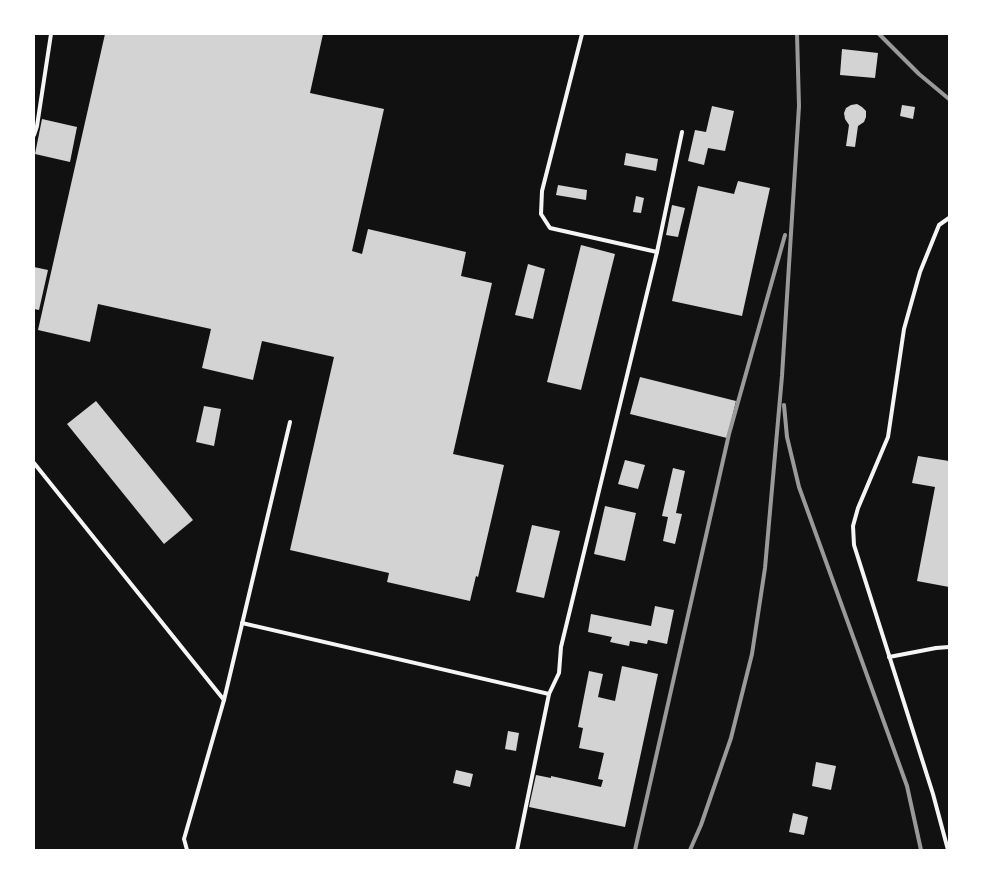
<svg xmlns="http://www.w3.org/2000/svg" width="983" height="884" font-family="Inter,sans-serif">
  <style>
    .building { fill: #d3d3d3 }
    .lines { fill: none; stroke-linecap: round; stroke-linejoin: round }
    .service { stroke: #f5f5f5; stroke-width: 4 }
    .rail { stroke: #9a9a9a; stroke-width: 4 }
  </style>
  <rect width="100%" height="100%" fill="#111"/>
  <g class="building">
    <path d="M105,34H323L310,93L384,109L352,251L362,254L368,229L466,252L461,276L492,283L453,454L504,465L478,577L476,576L470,601L387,582L389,573L290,550L334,357L262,341L253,380L202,368L211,329L98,304L90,342L38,330Z"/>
    <path d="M842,49L878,53L875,78L840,75Z"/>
    <path d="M857,104L862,107L866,111V117L864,122L858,126L855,147L846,146L849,125L845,119L844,113L846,108L851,105Z"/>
    <path d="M902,105L915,107L913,119L900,116Z"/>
    <path d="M712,106L734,111L725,151L708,148L704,165L688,161L695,130L706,132Z"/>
    <path d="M42,119L77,127L70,162L35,154Z"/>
    <path d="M626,153L658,159L656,171L624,165Z"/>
    <path d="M738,181L770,188L742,316L672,301L698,186L734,194Z"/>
    <path d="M558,185L587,190L586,200L556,195Z"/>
    <path d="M636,196L644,198L641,213L633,212Z"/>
    <path d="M672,205L685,208L678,237L666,235Z"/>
    <path d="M581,245L615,254L581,390L547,382Z"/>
    <path d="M528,264L545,269L533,319L515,315Z"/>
    <path d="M34,267L48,270L39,310L34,309Z"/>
    <path d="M640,377L736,401L727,438L630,414Z"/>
    <path d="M96,401L193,520L164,544L67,424Z"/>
    <path d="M204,406L221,409L214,446L196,442Z"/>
    <path d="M918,456L949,461V587L917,581L935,487L912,483Z"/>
    <path d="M625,460L645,465L638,489L618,484Z"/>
    <path d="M673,468L685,471L676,513L682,514L675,544L663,541L668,517L662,516Z"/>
    <path d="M605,506L636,513L625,561L594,554Z"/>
    <path d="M532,525L560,531L544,598L516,592Z"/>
    <path d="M655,606L674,610L667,644L648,640L647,644L630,641L629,646L610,642L612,637L588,632L591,614L651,626Z"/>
    <path d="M622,666L658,674L625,827L529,807L536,775L551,778V776L601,787L603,780L598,779L604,753L579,748L583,728L578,727L589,671L603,674L598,697L615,701Z"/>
    <path d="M508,731L519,733L516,751L505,749Z"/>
    <path d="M816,762L836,766L831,790L812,786Z"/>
    <path d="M456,770L473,774L470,787L453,783Z"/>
    <path d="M793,813L808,817L804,835L789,832Z"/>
  </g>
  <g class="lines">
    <g class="service">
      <path d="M582,34L542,191L541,214L550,228L657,252"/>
      <path d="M34,135L37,126L51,34"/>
      <path d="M34,463L224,700"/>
      <path d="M242,623L549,694"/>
      <path d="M889,657L936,648L949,647"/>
      <path d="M187,850L184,839L224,700L290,422"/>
      <path d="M517,850L549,694L559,673L561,647L657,252L682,132"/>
      <path d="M948,850L933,794L854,545L853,526L858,508L888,437L904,329L920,272L939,225L949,218"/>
    </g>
    <g class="rail">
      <path d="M879,34L919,74L949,99"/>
      <path d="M784,405L787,437L799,487L907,786L921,850"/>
      <path d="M635,850L729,434L785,235"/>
      <path d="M690,850L701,825L731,738L752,654L765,568L782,376L799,106L797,34"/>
    </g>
  </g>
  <rect width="983" height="884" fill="none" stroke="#ffffff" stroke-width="70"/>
</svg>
